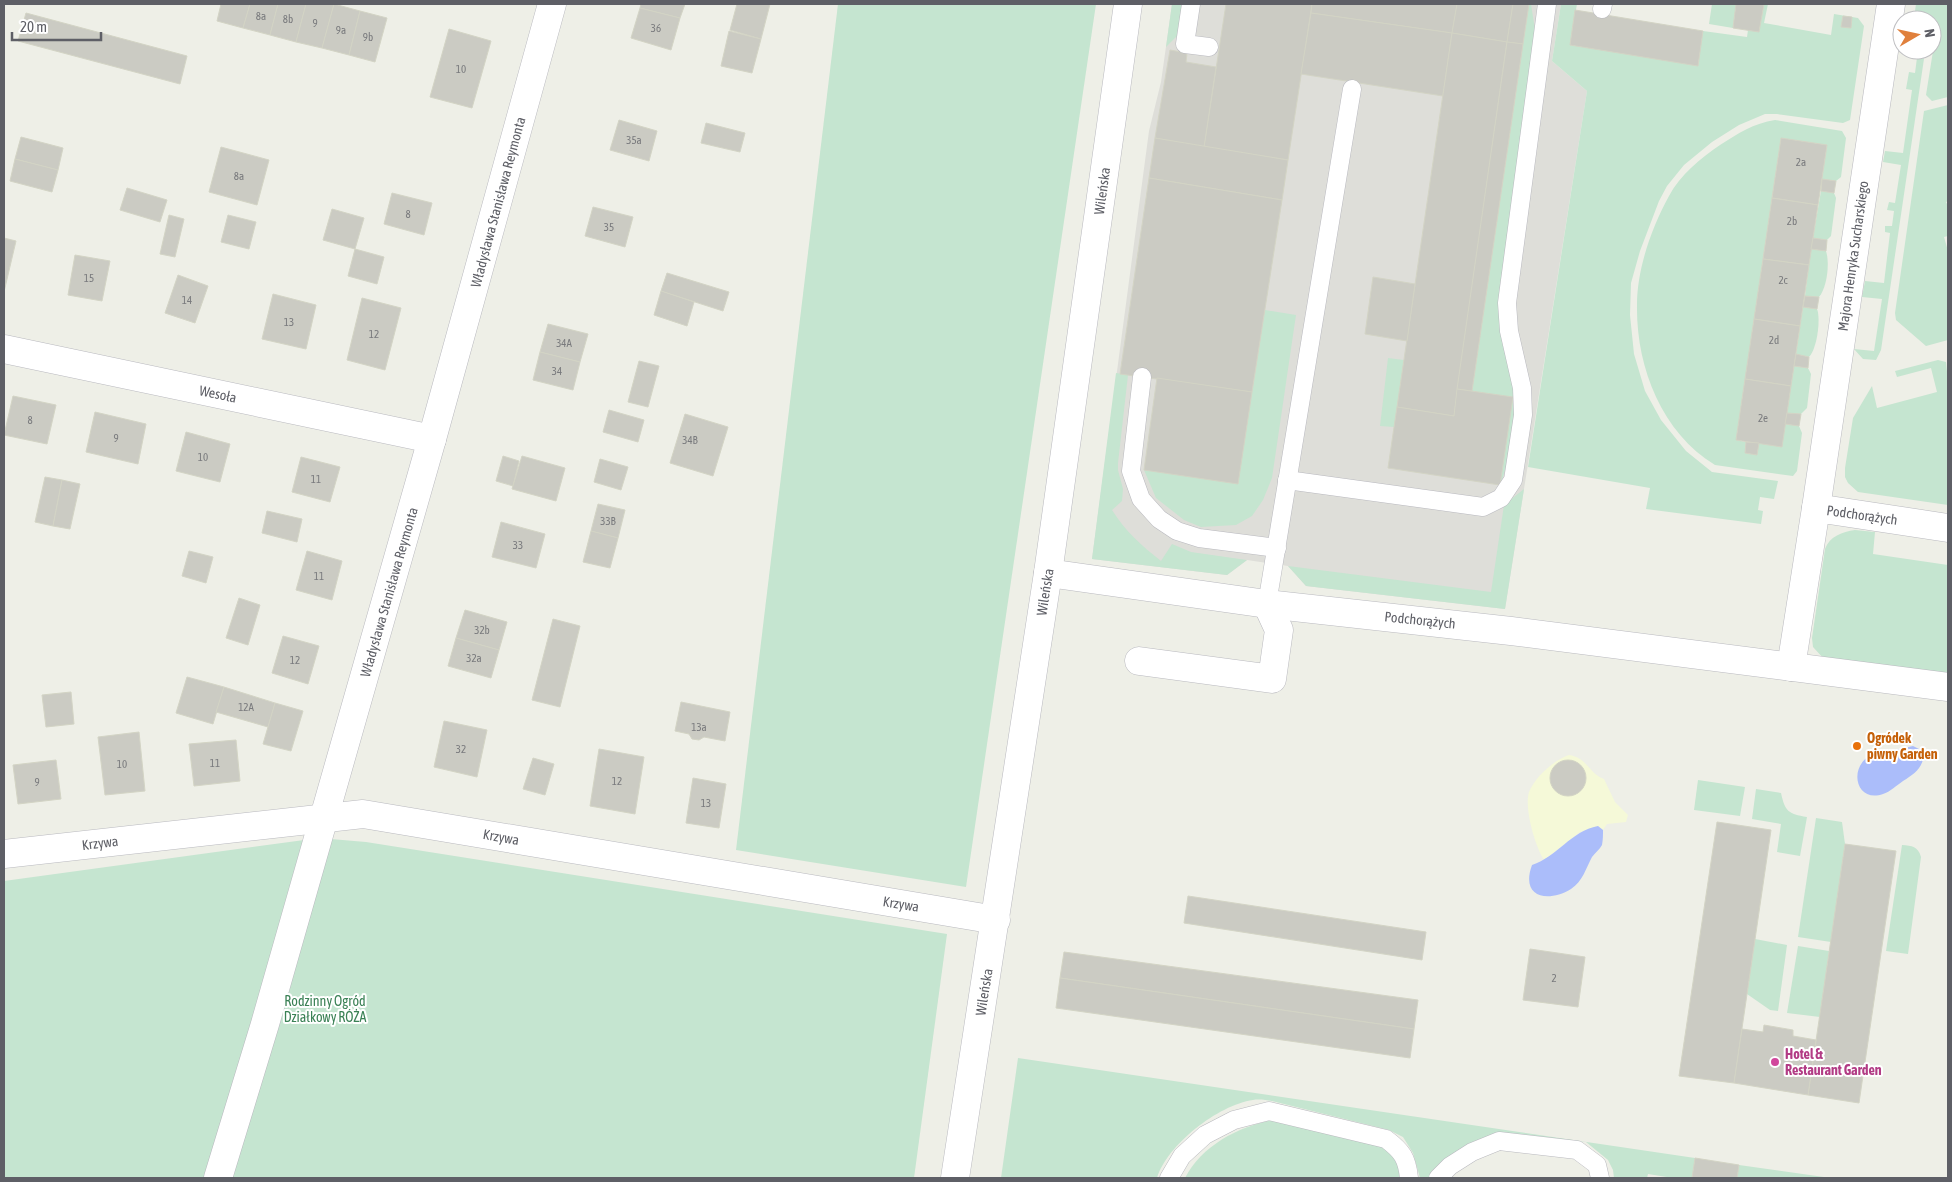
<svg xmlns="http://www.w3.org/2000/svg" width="1952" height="1182" font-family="'Asap Condensed',sans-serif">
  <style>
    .industrial { fill: #deded9 }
    .green { fill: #c5e5d0 }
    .sand { fill: #f5f9d8 }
    .water { fill: #abbdfa }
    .building { fill: #cbcbc3; stroke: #d3d4c5 }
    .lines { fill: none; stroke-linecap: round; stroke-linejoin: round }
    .service-casing { stroke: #b9b9bf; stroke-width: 19 }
    .minor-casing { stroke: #b9b9bf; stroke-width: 29 }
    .tertiary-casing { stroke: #b9b9bf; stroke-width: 29 }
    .service { stroke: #fff; stroke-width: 18 }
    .minor { stroke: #fff; stroke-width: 28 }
    .tertiary { stroke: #fff; stroke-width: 28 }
    .food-dot { fill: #e8710a; stroke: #fff; stroke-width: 2 }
    .hotel-dot { fill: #d1479c; stroke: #fff; stroke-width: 2 }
    .labels { text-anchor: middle; stroke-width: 4; stroke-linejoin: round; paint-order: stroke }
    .number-label { font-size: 11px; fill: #797a7d }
    .street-label { font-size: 14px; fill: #5e5f66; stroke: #fff }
    .food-label { font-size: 14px; font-weight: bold; fill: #c56008; stroke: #fff; text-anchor: start }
    .park-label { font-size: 14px; fill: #3a8155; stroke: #fff }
    .hotel-label { font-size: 14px; font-weight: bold; fill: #b23c85; stroke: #fff; text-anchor: start }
  </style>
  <rect width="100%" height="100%" fill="#eeefe7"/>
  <path class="industrial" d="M1172,4H1561L1552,61L1587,91L1505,609L1306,586L1288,566L1247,560L1227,575L1092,559L1149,131L1161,82Z"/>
  <g class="green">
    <path d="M838,4H1096L966,887L736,850Z"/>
    <path d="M1172,4H1182L1178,35L1166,47Z"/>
    <path d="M1529,4H1531L1536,36L1533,71L1499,293C1499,308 1498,323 1502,339C1505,354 1511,368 1514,383C1519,416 1512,455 1500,485L1472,391Z"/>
    <path d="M1561,4H1577L1570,45L1698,65L1703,31L1747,37L1748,30L1759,32L1764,5L1759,4H1768L1764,23L1831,35L1834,14L1858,18L1864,26L1850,120L1843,123L1777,114H1765L1739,125L1712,142L1684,165L1667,186L1659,201L1640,251L1631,283L1630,315L1634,354L1645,391L1661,420L1686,451L1712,472L1778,481L1774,499L1760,497L1758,510L1763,511L1761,524L1646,509L1650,488L1528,467L1587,91L1552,61Z"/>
    <path d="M1712,4H1736L1733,28L1709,24Z"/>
    <path d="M1916,4H1948V97L1932,101L1926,95L1933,51L1932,20H1919L1915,11Z"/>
    <path d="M1918,50H1924L1925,52L1881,350L1876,360L1863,359L1854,349L1874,351L1882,299L1862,297L1865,281L1884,283L1890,233L1885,232V226H1892L1894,211L1887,210L1889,202L1895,203L1901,165L1883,162L1885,151L1903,153L1912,90L1906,89L1909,72L1915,73Z"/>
    <path d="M1948,105V199L1946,203L1948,204V236L1944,237L1948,251V340L1926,346L1896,320L1895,313L1924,111Z"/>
    <path d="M1775,120L1842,131L1846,138L1841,177L1836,181L1822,179L1827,145L1781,138L1736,440L1746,442L1745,453L1757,455L1759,443L1785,424L1799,426L1802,433L1797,471L1793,476L1715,465C1661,432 1636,366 1637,305C1637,268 1652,227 1669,196C1680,175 1701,158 1720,145C1737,134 1754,123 1775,120Z"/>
    <path d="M1821,191L1834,193L1836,198L1831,236L1827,240L1813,238Z"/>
    <path d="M1811,249L1826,251C1830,264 1827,287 1819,297L1805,296Z"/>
    <path d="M1803,307L1817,309C1821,319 1817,349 1809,357L1796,354Z"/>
    <path d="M1265,310L1296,315L1272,478L1263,500L1252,516L1236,525L1201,527L1184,520L1156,498L1144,470L1238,483Z"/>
    <path d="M1388,358L1404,360L1394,427L1380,426Z"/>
    <path d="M1938,360L1946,362L1948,381V505L1858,492L1848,483L1845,477V468L1853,418L1872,386L1877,408L1937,392L1931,368L1897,377L1895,371Z"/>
    <path d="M1794,366L1808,368L1811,374L1807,408L1801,414L1787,413Z"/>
    <path d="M1116,373L1128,375L1118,463V470L1123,489L1122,501L1112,510C1125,531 1142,546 1161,561L1172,544L1191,552L1247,560L1227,575L1092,559Z"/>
    <path d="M1524,489L1505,609L1306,586L1288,566L1491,592L1504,505Z"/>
    <path d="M1855,530L1875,532L1873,554L1948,565V677L1825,660L1813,647L1812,638L1825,549C1830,536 1842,532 1855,530Z"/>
    <path d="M1698,780L1745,787L1740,816L1694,810Z"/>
    <path d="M1756,789L1781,793C1785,811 1788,814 1807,817L1800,856L1777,852L1781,824L1752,819Z"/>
    <path d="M1816,818L1842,822L1845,844L1831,942L1798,937Z"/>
    <path d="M319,838L366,842L947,934L914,1178H4V881Z"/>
    <path d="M1902,845C1912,846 1918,846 1921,857L1908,954L1886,951Z"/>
    <path d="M1755,939L1787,945L1778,1011L1770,1010L1747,994Z"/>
    <path d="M1798,946L1829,951L1820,1017L1787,1013Z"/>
    <path d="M1018,1058L1695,1158L1692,1178H1673L1648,1174L1647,1178H1614L1613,1170L1608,1160L1586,1142L1503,1134L1478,1140L1434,1171L1428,1178H1420L1413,1153L1403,1137L1389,1130L1272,1101C1266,1100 1259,1099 1253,1100C1218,1105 1167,1145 1157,1178H1001Z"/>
    <path d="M1273,1120L1388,1148L1397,1158L1403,1178H1185C1201,1146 1239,1126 1273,1120Z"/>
    <path d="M1739,1165L1831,1178H1737Z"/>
  </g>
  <path class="sand" d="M1569,755C1588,758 1588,773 1604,779L1615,802L1628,815L1626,822L1607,824L1603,830L1598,826L1580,832L1544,860C1535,846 1524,808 1529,792C1535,777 1554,760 1569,755Z"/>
  <g class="water">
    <path d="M1913,746L1921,750L1924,756C1921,770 1914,774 1903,781C1897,785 1890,792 1883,794C1857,803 1848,770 1869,756Z"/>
    <path d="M1598,826L1603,830C1603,834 1603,840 1602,845C1600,849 1595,853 1592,857C1586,868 1583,881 1571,889C1548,903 1520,898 1532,865C1557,857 1571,831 1598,826Z"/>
  </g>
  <g class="building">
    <path d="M221,4H250L243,28L217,21Z"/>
    <path d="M250,4H278L270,35L243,28Z"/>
    <path d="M278,4H306L296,42L270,35Z"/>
    <path d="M306,4H334L322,48L296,42Z"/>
    <path d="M334,4L360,11L349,55L322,48Z"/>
    <path d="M641,4H685L680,18L640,8Z"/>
    <path d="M737,4H770L761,39L730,30Z"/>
    <path d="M1226,4H1312L1288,160L1204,147Z"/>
    <path d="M1312,4H1457L1452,33L1311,13Z"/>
    <path d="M1457,4H1513L1507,42L1452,33Z"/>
    <path d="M1513,4H1529L1523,44L1507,42Z"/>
    <path d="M1736,4H1764L1759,32L1733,28Z"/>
    <path d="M640,8L680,18L671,50L631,38Z"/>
    <path d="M1575,10L1703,31L1698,66L1570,45Z"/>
    <path d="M360,11L387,18L375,62L349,55Z"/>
    <path d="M26,13L187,56L180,84L18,41Z"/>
    <path d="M1311,13L1452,33L1443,96L1301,74Z"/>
    <path d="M1843,16L1852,17L1851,28L1841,27Z"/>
    <path d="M449,29L491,41L472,108L430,97Z"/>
    <path d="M729,31L761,39L752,73L721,66Z"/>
    <path d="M1452,33L1507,42L1454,416L1397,407Z"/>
    <path d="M1507,42L1523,44L1472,391L1457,389Z"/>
    <path d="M1170,50L1187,53L1186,62L1216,67L1204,147L1155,138Z"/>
    <path d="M619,120L657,131L649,161L610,150Z"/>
    <path d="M706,123L745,133L740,152L701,143Z"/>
    <path d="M21,137L63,148L58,170L15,159Z"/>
    <path d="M1155,138L1288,160L1282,200L1149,178Z"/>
    <path d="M1781,138L1827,145L1818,205L1772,198Z"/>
    <path d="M221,147L269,160L257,205L209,192Z"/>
    <path d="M15,159L58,170L52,192L10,181Z"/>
    <path d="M1149,178L1282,200L1252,392L1120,374Z"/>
    <path d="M1822,179L1836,181L1834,193L1821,191Z"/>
    <path d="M127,188L167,200L160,222L120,210Z"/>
    <path d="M392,193L432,203L424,235L384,224Z"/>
    <path d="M1772,198L1818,205L1809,265L1763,259Z"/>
    <path d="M593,207L633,217L625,247L585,236Z"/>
    <path d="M332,209L364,218L355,249L323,240Z"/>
    <path d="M169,215L184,219L175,257L160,254Z"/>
    <path d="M228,215L256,222L249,249L221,242Z"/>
    <path d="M4,238L16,241L4,292Z"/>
    <path d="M1813,238L1827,240L1826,251L1811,249Z"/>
    <path d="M355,249L384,257L377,284L348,276Z"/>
    <path d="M75,255L110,261L102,301L68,295Z"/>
    <path d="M1763,259L1809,265L1800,326L1754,319Z"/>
    <path d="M667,273L729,292L723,311L661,291Z"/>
    <path d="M178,275L208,286L195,323L165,313Z"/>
    <path d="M1373,277L1415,284L1407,341L1365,334Z"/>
    <path d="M661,291L694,302L687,326L654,315Z"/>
    <path d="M273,294L316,305L306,349L262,339Z"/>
    <path d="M1805,296L1819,297L1817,309L1803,307Z"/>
    <path d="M362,298L401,308L385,370L347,360Z"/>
    <path d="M1754,319L1800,326L1791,386L1745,379Z"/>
    <path d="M548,324L588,334L580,362L540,352Z"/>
    <path d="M540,352L580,362L573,390L533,380Z"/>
    <path d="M1796,354L1809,357L1808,368L1794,366Z"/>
    <path d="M639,361L659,366L648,407L628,402Z"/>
    <path d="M1157,378L1252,392L1238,484L1144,470Z"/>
    <path d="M1745,379L1791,386L1782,447L1736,440Z"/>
    <path d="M1457,389L1513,397L1500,485L1388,468L1397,407L1454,416Z"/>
    <path d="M13,396L56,405L47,444L4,435Z"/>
    <path d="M609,410L644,420L638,442L603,432Z"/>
    <path d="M95,412L146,424L138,464L86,452Z"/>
    <path d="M1787,413L1801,414L1799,426L1785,424Z"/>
    <path d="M685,414L728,427L713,476L670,463Z"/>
    <path d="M186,432L230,444L220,482L176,471Z"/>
    <path d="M1746,442L1759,443L1757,455L1745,453Z"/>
    <path d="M503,456L519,461L513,486L496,481Z"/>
    <path d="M522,456L565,468L556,501L512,489Z"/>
    <path d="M301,457L340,467L330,502L292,492Z"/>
    <path d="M600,459L628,467L621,490L594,482Z"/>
    <path d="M45,477L62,480L53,526L35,522Z"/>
    <path d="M62,480L80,484L70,529L53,526Z"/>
    <path d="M598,504L625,510L618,538L591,531Z"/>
    <path d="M267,511L302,519L297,542L262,533Z"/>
    <path d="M501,522L545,534L536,568L492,557Z"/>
    <path d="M591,531L618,538L610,568L583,562Z"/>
    <path d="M189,551L213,557L206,583L182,576Z"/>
    <path d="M307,551L342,561L332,600L296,590Z"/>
    <path d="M239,598L260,605L248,645L226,638Z"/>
    <path d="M465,610L507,622L499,650L456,638Z"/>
    <path d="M553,619L580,626L560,707L532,700Z"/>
    <path d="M283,636L319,646L308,684L272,673Z"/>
    <path d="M456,638L499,650L491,678L448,666Z"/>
    <path d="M187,677L224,687L213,724L176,713Z"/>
    <path d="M224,687L275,703L268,727L216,712Z"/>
    <path d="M71,692L74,724L46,727L42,695Z"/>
    <path d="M681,702L730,712L725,741L704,737L699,740L692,739L689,734L675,731Z"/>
    <path d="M275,703L303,711L291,751L263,744Z"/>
    <path d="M444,721L487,730L477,777L434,767Z"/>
    <path d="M139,732L145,791L105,795L98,737Z"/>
    <path d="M236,740L240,781L194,786L189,744Z"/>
    <path d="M599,749L644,757L635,814L590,806Z"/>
    <path d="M533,758L554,764L545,795L523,789Z"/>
    <path d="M56,760L61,799L18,804L13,765Z"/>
    <circle cx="1568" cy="778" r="18"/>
    <path d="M693,778L726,784L719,828L686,823Z"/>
    <path d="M1717,822L1771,830L1734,1083L1679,1076Z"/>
    <path d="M1845,844L1896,851L1859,1103L1808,1095Z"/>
    <path d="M1188,896L1426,932L1422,960L1184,923Z"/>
    <path d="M1530,949L1585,957L1578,1007L1523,1000Z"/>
    <path d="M1064,952L1418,1000L1414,1029L1060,978Z"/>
    <path d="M1060,978L1414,1029L1410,1058L1056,1008Z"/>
    <path d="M1764,1025L1793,1030V1036L1816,1040L1808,1095L1734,1083L1742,1029L1763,1032Z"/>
    <path d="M1695,1158L1739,1165L1737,1178H1692Z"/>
  </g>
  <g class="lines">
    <g class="service-casing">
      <g id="service">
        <path d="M1191,4L1185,44L1209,47"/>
        <path d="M1602,9L1603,4"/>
        <path d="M1142,377L1131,471L1141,499L1159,519L1177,531L1199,538L1277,548"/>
        <path d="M1287,480L1483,507L1501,498L1513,480L1523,415L1522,388L1509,331L1507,303L1547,4"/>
        <path d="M1267,604L1352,89"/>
        <path d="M1169,1178L1182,1156L1205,1135L1234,1120L1269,1111L1386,1139C1402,1151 1407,1158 1409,1178"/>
        <path d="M1438,1178L1450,1166L1472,1152L1499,1141L1577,1150L1597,1165L1600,1178"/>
      </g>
    </g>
    <g class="minor-casing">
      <g id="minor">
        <path d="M4,349L432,439"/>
        <path d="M1816,508L1891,4"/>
        <path d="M1048,573L1267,604L1511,631L1948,687"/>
        <path d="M1139,661L1272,679L1279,630L1267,604"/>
        <path d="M1791,667L1816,508L1948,528"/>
        <path d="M4,854L363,814L996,920"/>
        <path d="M218,1178L265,1024L432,439L552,4"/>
      </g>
    </g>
    <g class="tertiary-casing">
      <path id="tertiary" d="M955,1178L1048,573L1128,4"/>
    </g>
    <use href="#service" class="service"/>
    <use href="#minor" class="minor"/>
    <use href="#tertiary" class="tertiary"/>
  </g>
  <circle class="food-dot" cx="1857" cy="746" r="5"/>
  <circle class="hotel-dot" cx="1775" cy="1062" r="5"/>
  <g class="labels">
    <g class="number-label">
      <text x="261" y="20">8a</text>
      <text x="288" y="23">8b</text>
      <text x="315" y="27">9</text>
      <text x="656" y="32">36</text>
      <text x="341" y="34">9a</text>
      <text x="368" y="41">9b</text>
      <text x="461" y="73">10</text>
      <text x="634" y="144">35a</text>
      <text x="1801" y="166">2a</text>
      <text x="239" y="180">8a</text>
      <text x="408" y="218">8</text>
      <text x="1792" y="225">2b</text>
      <text x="609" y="231">35</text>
      <text x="89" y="282">15</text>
      <text x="1783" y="284">2c</text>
      <text x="187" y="304">14</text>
      <text x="289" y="326">13</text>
      <text x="374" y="338">12</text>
      <text x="1774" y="344">2d</text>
      <text x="564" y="347">34A</text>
      <text x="557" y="375">34</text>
      <text x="1763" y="422">2e</text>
      <text x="30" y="424">8</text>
      <text x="116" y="442">9</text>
      <text x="690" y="444">34B</text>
      <text x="203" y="461">10</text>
      <text x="316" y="483">11</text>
      <text x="608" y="525">33B</text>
      <text x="518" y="549">33</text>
      <text x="319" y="580">11</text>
      <text x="482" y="634">32b</text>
      <text x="474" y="662">32a</text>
      <text x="295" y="664">12</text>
      <text x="246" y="711">12A</text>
      <text x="699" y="731">13a</text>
      <text x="461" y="753">32</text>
      <text x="215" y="767">11</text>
      <text x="122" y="768">10</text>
      <text x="617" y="785">12</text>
      <text x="37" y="786">9</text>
      <text x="706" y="807">13</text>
      <text x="1554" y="982">2</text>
    </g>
    <g class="street-label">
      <text transform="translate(1102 191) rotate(-82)" y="5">Wileńska</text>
      <text transform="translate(498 202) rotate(-75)" y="5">Władysława Stanisława Reymonta</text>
      <text transform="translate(1853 256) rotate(-82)" y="5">Majora Henryka Sucharskiego</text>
      <text transform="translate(218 394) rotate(12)" y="5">Wesoła</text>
      <text transform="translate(1862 515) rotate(8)" y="5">Podchorążych</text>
      <text transform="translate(389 592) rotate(-74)" y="5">Władysława Stanisława Reymonta</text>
      <text transform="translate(1045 592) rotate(-81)" y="5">Wileńska</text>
      <text transform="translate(1420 620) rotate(6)" y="5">Podchorążych</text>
      <text transform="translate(501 837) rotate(10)" y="5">Krzywa</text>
      <text transform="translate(100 843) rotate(-7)" y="5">Krzywa</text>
      <text transform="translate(901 904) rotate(9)" y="5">Krzywa</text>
      <text transform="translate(984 992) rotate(-81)" y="5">Wileńska</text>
    </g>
    <g class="food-label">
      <text x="1867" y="743">Ogródek<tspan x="1867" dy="16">piwny Garden</tspan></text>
    </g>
    <g class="park-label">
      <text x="325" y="1006">Rodzinny Ogród<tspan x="325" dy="16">Działkowy RÓŻA</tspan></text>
    </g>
    <g class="hotel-label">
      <text x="1785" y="1059">Hotel &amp;<tspan x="1785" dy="16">Restaurant Garden</tspan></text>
    </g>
  </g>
  <rect width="1952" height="1182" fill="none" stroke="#5e5f66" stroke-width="10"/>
  <g transform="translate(1917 35) rotate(81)"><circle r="24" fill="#ffffff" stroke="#bfbfc2"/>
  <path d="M0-4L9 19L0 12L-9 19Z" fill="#e0803c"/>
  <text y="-8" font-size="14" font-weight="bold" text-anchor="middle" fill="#5e5f66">N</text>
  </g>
  <path d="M12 32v8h89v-8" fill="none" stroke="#5e5f66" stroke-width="2.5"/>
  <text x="20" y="32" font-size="15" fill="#5e5f66" stroke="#ffffff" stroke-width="4" paint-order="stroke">20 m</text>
</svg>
